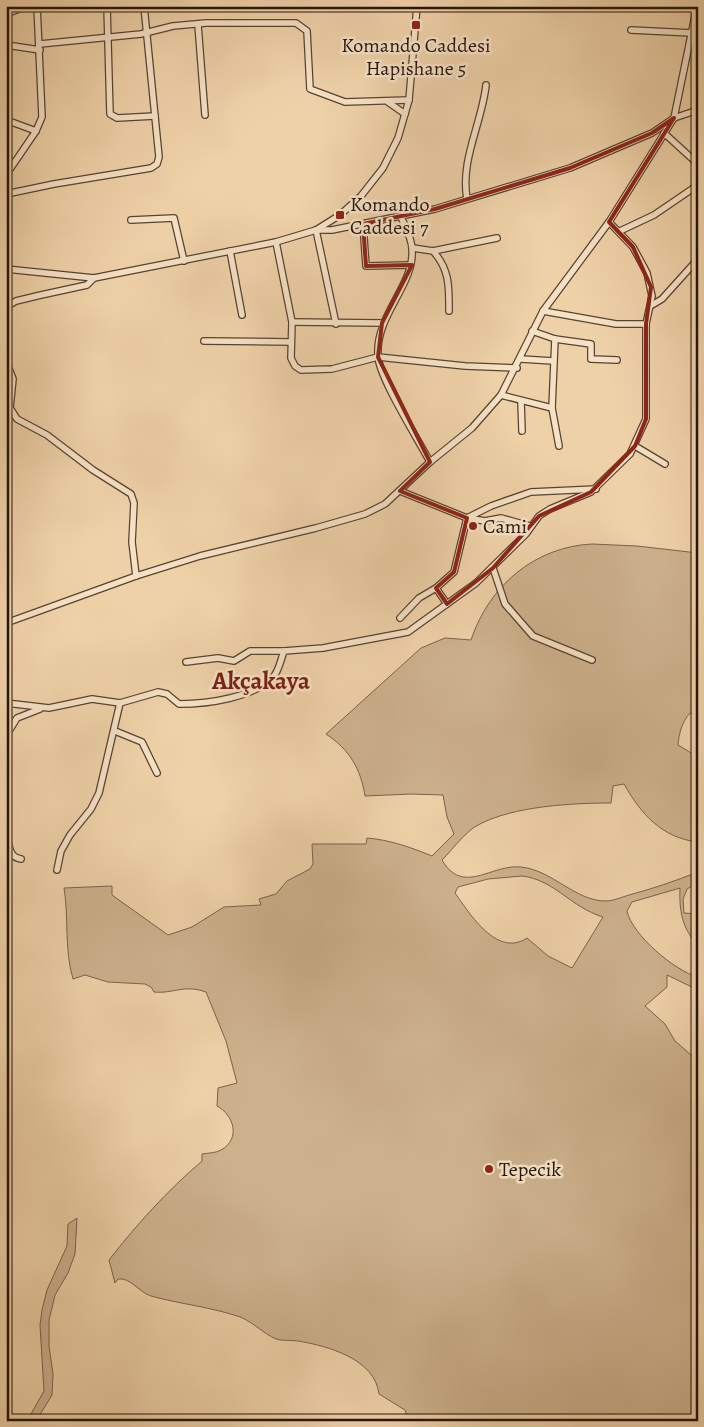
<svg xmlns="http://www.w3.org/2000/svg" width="704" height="1427" font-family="Alegreya,serif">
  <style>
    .green { fill: #cdb18d; stroke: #7a624b; fill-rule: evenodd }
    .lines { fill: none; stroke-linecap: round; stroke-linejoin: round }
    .minor-casing { stroke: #584331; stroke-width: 8 }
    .minor { stroke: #f5e1c6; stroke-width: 5.5 }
    .marked { fill: none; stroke: #8f2418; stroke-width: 4; stroke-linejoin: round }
    .poi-dot { fill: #8f2418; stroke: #f5e1c6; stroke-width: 2 }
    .labels { text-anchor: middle; stroke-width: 5; stroke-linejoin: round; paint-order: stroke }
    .poi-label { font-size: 20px; fill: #261409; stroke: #f5e1c6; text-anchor: start }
    .district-label { font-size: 25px; font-weight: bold; fill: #7a1f14; stroke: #f5e1c6 }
  </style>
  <rect width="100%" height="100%" fill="#efd1a8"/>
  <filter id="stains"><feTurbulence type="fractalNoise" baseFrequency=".004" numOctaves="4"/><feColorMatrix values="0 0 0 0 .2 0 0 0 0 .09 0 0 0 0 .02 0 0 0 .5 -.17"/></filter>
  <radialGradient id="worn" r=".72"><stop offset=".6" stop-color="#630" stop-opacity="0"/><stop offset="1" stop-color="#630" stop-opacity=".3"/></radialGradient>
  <g class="green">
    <path d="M592,544L637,546L698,553V716L690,713C682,722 679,733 678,745L698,757V842C662,838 641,814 624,784L613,786L611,803C573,803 513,806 478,825C465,832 453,849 442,860C463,896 491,864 521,867C552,870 575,901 606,901C613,901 622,897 629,895C652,889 675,881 698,872V883L687,889L683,899L684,913L698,914V945C682,929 679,910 680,888L632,902L627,911C632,935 675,971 698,977V990L667,975V987L645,1006L665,1024L675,1041L698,1061V1421H409L405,1410L379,1394C375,1359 328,1346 298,1341C291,1340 282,1341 276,1339C264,1334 253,1322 240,1317C211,1307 180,1304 151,1296C140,1293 130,1277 118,1279L115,1283L109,1260C137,1224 167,1191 202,1161V1154C208,1153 216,1153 221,1150C241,1139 234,1115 217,1106L218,1088L237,1083L226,1041L206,992C184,984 173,994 154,992L151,987L145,984L108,982L85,975L73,979C64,949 69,918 64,888L112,886V895L168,935L192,927L224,907L261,905L259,899L276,894L287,881L310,869L313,864L312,844H366L367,838C390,840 410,847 432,856L454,834L447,817L443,795L411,794L365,796C361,769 349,749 326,734L421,648L445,638L471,640C489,586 534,547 592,544ZM522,876C555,880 570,907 603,917L572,968L548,956L527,938C497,958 470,914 455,893L458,887L488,879Z"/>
    <path d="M77,1218L75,1254L68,1273L55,1295L49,1320V1346L53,1374L52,1395L36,1421H27L44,1391L40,1325L42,1310L47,1290L67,1246L68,1224Z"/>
  </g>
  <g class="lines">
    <g class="minor-casing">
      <g id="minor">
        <path d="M107,6L110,114L117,118L155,116"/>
        <path d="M6,14L27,6"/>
        <path d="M198,25L205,115"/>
        <path d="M631,30L692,33"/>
        <path d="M40,44L141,34L173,26L206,23H296L307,31L310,89L345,102L409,100"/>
        <path d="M6,45L40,50"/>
        <path d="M388,102L405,114"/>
        <path d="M6,120L36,131"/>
        <path d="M664,133L698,164"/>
        <path d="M6,175L36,131L42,117L37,6"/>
        <path d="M6,194L54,184L151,168L157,164L159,157L144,6"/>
        <path d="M467,199C460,160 482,123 486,85"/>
        <path d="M401,217C405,226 412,239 412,249C415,285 375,315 378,356C379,378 418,439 430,462"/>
        <path d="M131,220L174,218L184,261"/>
        <path d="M363,224L366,266L410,265"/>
        <path d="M620,231L654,215L698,185"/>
        <path d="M276,242L292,322L291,358L295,366L301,370L332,369L378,357L465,366L517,368"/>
        <path d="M413,248L433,251L497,238"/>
        <path d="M230,251L242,315"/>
        <path d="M433,251C450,270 449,287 449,311"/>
        <path d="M6,269L94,278L276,242L316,230L340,215L361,196L383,168L398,138L409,100L417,6"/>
        <path d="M652,305L662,299L698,259"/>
        <path d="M6,307L16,301L41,295L87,285L94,278"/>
        <path d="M543,311L616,324H646"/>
        <path d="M292,322L382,323"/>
        <path d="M336,324L316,230H332L435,209L570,168L652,133L674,118L698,110"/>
        <path d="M532,331L555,339L591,344V359L617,360"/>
        <path d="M555,339L552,408L559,446"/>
        <path d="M204,341L291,342"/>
        <path d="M521,359L553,361"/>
        <path d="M6,361L13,379L10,408L17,419L47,435L93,470L131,494L134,503L132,542L136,576"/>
        <path d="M501,395L552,408"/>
        <path d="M521,401L522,431"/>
        <path d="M635,446L665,464"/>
        <path d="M400,491L467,518L485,521L501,518L530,526"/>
        <path d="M493,568L505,604L533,636L592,660"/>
        <path d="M447,604L436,588L454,572L467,518L491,506L531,492L596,489"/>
        <path d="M400,618L419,598L436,588"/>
        <path d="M6,623L136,576L200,556L316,528L365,514L385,504L430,462L472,428L501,395L543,311L609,222L674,118L697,6"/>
        <path d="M186,662L218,658L234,661L250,651H284"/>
        <path d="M6,703L49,708L92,699L120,703L158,692L167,694L179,704C206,704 255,698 274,676C279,670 281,659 284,651L323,648L408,632L476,583L526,534L539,516L550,509L591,492L630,454L646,419V324L652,296L647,273L633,247L609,222"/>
        <path d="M115,731L142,742L157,773"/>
        <path d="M6,736L17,718L40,709"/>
        <path d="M6,763V780"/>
        <path d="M6,834C10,845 8,857 21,859"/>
        <path d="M57,870L61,851L70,835L91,809L99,793L120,703"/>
      </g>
    </g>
    <use href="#minor" class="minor"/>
  </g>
  <path class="marked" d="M674,118L609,222L633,247L651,287L646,324V419L635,446L591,492L539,516L493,568L447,604L436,588L454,572L467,518L400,491L430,462L378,357L382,323L412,265L366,266L363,224L435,209L570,168L652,133Z"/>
  <g class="poi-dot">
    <rect x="411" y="20" width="10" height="10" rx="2.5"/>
    <rect x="335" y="210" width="10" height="10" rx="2.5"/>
    <circle cx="473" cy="526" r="5"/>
    <circle cx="489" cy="1169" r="5"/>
  </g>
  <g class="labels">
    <g class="poi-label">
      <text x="416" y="52" text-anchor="middle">Komando Caddesi<tspan x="416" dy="23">Hapishane 5</tspan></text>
      <text x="350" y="211">Komando<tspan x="350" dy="23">Caddesi 7</tspan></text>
      <text x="483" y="533">Cami</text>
      <text x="499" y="1176">Tepecik</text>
    </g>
    <g class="district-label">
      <text x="261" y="689">Akçakaya</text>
    </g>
  </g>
  <rect width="704" height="1427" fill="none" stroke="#efd1a8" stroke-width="25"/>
  <rect x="8" y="8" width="689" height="1412" fill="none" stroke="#261409" stroke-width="2.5"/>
  <rect x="12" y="12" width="679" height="1402" fill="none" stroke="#261409"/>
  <rect width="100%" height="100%" filter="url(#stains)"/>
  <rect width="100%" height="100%" fill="url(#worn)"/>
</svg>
